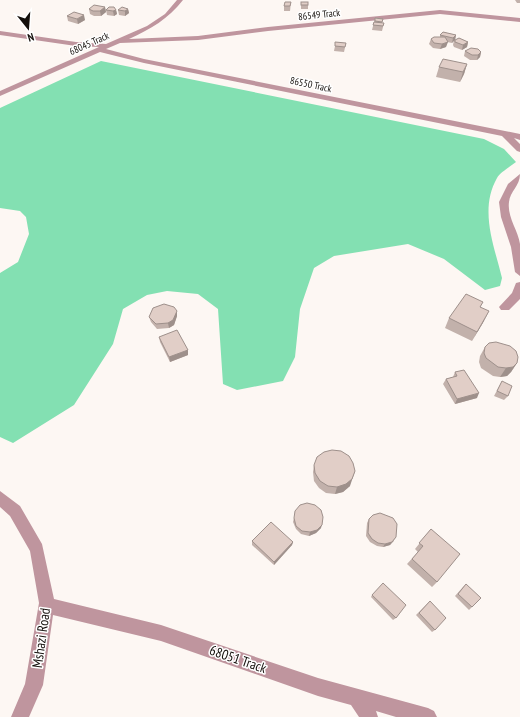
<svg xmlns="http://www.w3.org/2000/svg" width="520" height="717" font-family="'PT Sans Narrow',sans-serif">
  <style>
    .green { fill: #83e0b2 }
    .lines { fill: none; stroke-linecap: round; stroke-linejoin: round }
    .minor { fill: #bf959e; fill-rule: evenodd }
    .wall { fill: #c2b1ab }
    .shaded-wall { fill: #9e908b }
    .building { fill: #e1cec7; stroke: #9e908b }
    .labels { text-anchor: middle; stroke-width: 3; stroke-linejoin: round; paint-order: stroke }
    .far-street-label { font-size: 10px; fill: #140f0b; stroke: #fff }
    .near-street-label { font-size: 14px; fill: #140f0b; stroke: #fff }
  </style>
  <rect width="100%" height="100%" fill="#fdf7f3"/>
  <path class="green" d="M101,61L484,139L504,149L516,162C510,167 500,172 497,178C479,210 494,245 502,278L500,286L485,290L444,259L408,244L334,256L314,268L300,309L295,357L283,381L237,390L223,384L218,309L198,294L167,291L147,295L123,309L113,344L74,405L13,443L0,437V273L18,262L29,234L26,217L20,211L0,208V108Z"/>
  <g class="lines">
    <g class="minor">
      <path d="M177,0H183C168,19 151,29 129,39L198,36L268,27L440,10L520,18V22L440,14L268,31L198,40L120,43L106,49L144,59L520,134V140L514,138L520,144V152L517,151L502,136L144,63L100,52L0,96V91L99,47L76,46L0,35V31L76,42L106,44L147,26L165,14Z"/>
      <path d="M520,174C520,186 510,191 509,202C507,217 518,230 520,244C520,254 520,266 520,276L515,272L511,247L501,217L499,202L508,184Z"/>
      <path d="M520,282V299L509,310H501L499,307L512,293L516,283Z"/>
      <path d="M0,491L20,506L42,544L54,599L161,625L318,678L428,708L434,711L437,717H396L376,711L378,717H359L351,705L318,696L161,641L53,615L43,685L29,717H11L25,684L39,603L30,551L10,516L0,507Z"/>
    </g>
  </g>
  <g class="wall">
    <path d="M515,0H520V3H517Z"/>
    <path d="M291,2L290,11H284V6Z"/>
    <path d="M301,2L308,5V9H301Z"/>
    <path d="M105,7L106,12L101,16H94L90,14L89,9Z"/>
    <path d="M128,9L129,13L125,16L119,15L118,10Z"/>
    <path d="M106,10H116L117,14L114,16L107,15Z"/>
    <path d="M67,16L85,20L78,24L68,21Z"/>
    <path d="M375,18L383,19L382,23H384L382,31L372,30Z"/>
    <path d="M443,32L456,35L455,40L459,38L468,42L467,47L462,50L454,47L453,45L454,40L452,43L447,42L446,47L440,49L433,48L429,44L431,39L434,37H440V35Z"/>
    <path d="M346,43L344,52L334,51L335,46Z"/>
    <path d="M465,51L481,52L480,57L477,60H470L464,56Z"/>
    <path d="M467,64L464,74L460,82L436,77L439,67Z"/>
    <path d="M483,302L480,307L484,321L472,341L445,328L449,318Z"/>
    <path d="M177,316L174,325L169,328L157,329L151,322L149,317Z"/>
    <path d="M159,337L188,350V355L170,362L160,342Z"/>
    <path d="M485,347L517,363L511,372L507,376L500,377L493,376L481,368L479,362L480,356Z"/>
    <path d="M455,372L477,398L455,404L443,384L446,379L453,377Z"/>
    <path d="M502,381L508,396L504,400L494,396Z"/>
    <path d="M314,465L350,486L343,492L335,494L326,493L319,488L314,481L313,472Z"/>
    <path d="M294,518L321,528L316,533L309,536L301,534L296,529L293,522Z"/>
    <path d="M369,519L394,541L390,545L383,547L377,546L370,542L366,536L367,523Z"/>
    <path d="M431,529L437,582L432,587L407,564L418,552L415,549Z"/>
    <path d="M252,541L293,542L292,545L274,565L252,545Z"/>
    <path d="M466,584L472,607L469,610L455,596L463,587Z"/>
    <path d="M372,595L396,618L393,620L371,597Z"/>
    <path d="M430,601L435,630L432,632L416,615Z"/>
  </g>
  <g class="shaded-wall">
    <path d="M105,7L106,12L101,16L100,11Z"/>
    <path d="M128,9L129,13L125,16V11Z"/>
    <path d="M116,10L117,14L114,16L113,11Z"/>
    <path d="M84,15L85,20L78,24L77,19Z"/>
    <path d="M456,35L455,40L452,43L453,38Z"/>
    <path d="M448,42L446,47L440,49L442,44Z"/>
    <path d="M468,42L467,47L462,50L463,45Z"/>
    <path d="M481,52L480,57L477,60L478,55Z"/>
    <path d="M467,64L464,74L460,82L463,72Z"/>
    <path d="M177,311V316L174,325L169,328L168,323Z"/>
    <path d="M489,311L484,321L472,341L477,332Z"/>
    <path d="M188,350V355L170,362L169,357Z"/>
    <path d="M517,363L511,372L507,376L500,377L506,368Z"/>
    <path d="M479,393L477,398L455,404L457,399Z"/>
    <path d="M355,471L350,486L343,492L335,494L337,487Z"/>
    <path d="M322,525L321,528L316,533L309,536L310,532Z"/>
    <path d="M396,537L390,545L383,547L385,544Z"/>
    <path d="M293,542L292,545L274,565V562Z"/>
  </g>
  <g class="building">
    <path d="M285,2H291L290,6H284Z"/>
    <rect x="301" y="2" width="7" height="3"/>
    <path d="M94,5L105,7L100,11H93L89,9Z"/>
    <path d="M109,7H114L116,10L113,11L106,10Z"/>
    <path d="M122,7L128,9L125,11L118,10Z"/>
    <path d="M74,12L84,15L77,19L67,16Z"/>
    <path d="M375,18L383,19L382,22L375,21Z"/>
    <path d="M374,22L384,23L383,26L373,25Z"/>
    <path d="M443,32L456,35L453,38L440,35Z"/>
    <path d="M434,37H445L448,42L442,44L434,43L431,39Z"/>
    <path d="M459,38L468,42L463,45L455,42V40Z"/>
    <path d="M335,42L346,43L345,47L335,46Z"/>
    <path d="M471,48L478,49L481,52L478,55H472L465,51Z"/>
    <path d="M443,59L467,64L463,72L439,67Z"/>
    <path d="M466,294L483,302L480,307L489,311L477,332L449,318Z"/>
    <path d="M164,304L174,307L177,311L173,320L168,323L156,324L149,317L153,308Z"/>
    <path d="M177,330L188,350L169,357L159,337Z"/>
    <path d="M496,342L510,346L516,351L518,357L517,363L513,367L506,368L498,367L486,358L484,353L485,347L489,343Z"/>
    <path d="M464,370L479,393L457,399L446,379L457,376L455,372Z"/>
    <path d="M502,381L512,386L508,396L497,391Z"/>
    <path d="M332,450L341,451L349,456L353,463L355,471L352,479L346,484L337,487L328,486L320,481L315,473L314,465L317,457L324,452Z"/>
    <path d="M307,503L315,505L321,510L323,517L322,525L317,530L310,532L302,531L296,526L294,518L295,511L300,505Z"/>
    <path d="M380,513L393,518L397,524L396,537L392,542L385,544L378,543L372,539L368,533L369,519L373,515Z"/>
    <path d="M271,522L293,542L274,562L252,541Z"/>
    <path d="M431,529L460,554L437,582L412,559L423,546L419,543Z"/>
    <path d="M383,583L406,605L396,618L372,595Z"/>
    <path d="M466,584L481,598L472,607L458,594Z"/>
    <path d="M430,601L446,618L435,630L419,613Z"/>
  </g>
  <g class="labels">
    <g class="far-street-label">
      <text transform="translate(319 14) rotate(-6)" y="4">86549 Track</text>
      <text transform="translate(89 43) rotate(-24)" y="4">68045 Track</text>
      <text transform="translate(311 84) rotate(12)" y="4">86550 Track</text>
    </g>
    <g class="near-street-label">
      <text transform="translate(41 638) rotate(-82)" y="5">Mshazi Road</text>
      <text transform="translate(238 659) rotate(19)" y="5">68051 Track</text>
    </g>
  </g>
  <g transform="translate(28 28) rotate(163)" stroke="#ffffff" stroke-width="3" paint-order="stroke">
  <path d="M0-3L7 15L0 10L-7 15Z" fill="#140f0b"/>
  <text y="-6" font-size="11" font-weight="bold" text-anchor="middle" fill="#140f0b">N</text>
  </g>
</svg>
